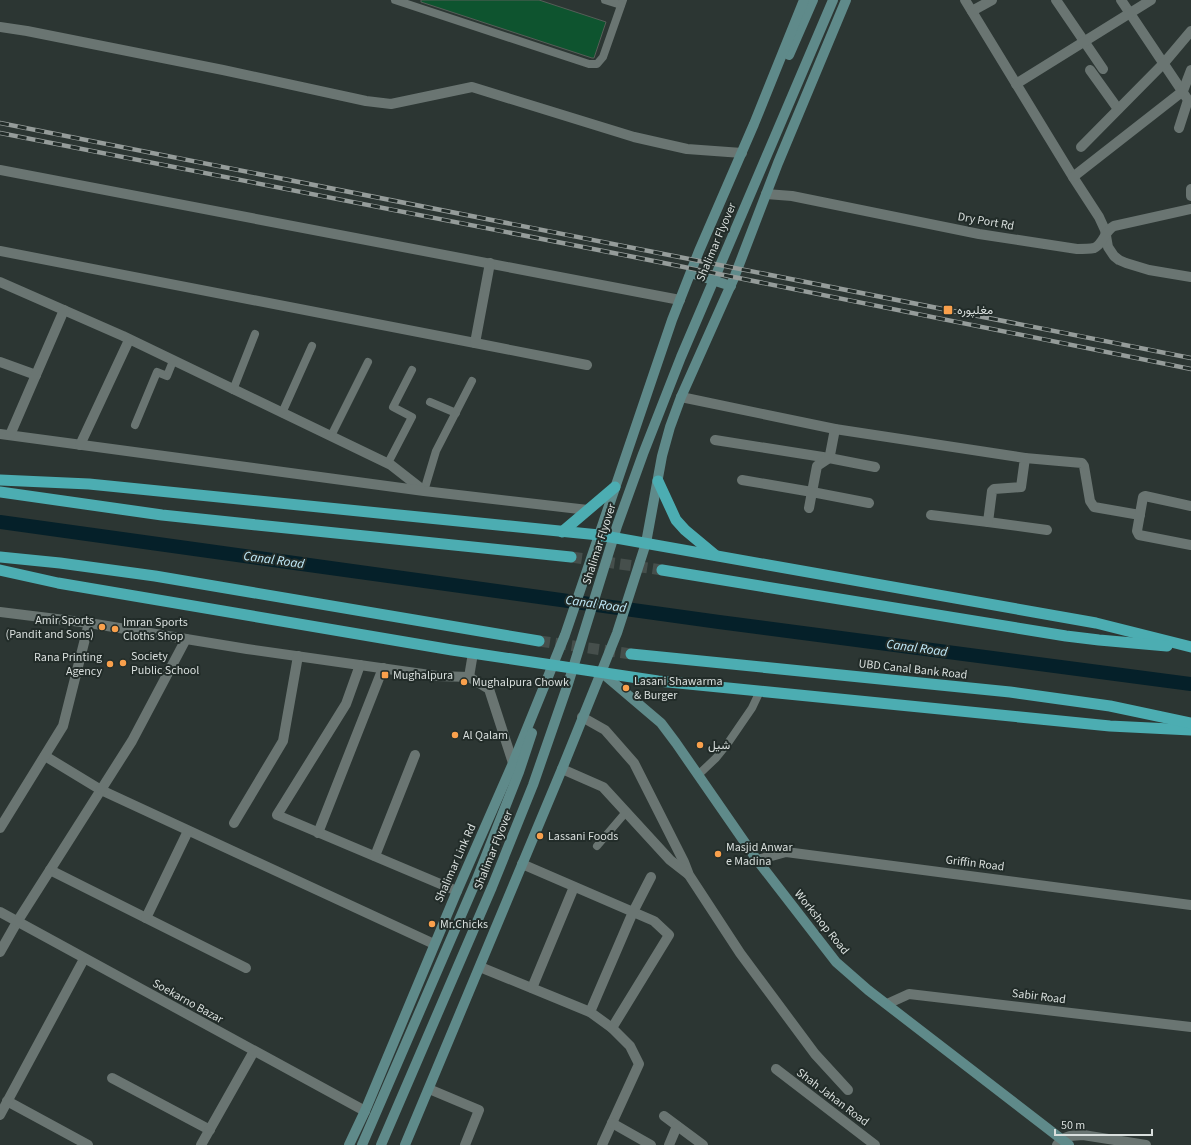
<svg xmlns="http://www.w3.org/2000/svg" width="1191" height="1145" font-family="'Source Sans 3',Vazirmatn,sans-serif">
  <style>
    .lines { fill: none; stroke-linecap: round; stroke-linejoin: round }
    .canal { stroke: #052029; stroke-width: 14 }
    .building { fill: #0e542f; stroke: #565e58 }
    .trunk-tunnel { stroke: #464f4c; stroke-width: 11; stroke-dasharray: 11 5.5; stroke-linecap: butt }
    .service { stroke: #6a7572; stroke-width: 8 }
    .minor { stroke: #6a7572; stroke-width: 10 }
    .tertiary { stroke: #6a7572; stroke-width: 10 }
    .secondary { stroke: #5f8a8a; stroke-width: 10 }
    .trunk { stroke: #4cadb2; stroke-width: 11 }
    .rail-casing { stroke: #959c9a; stroke-width: 4.5 }
    .rail { stroke: #222c29; stroke-width: 3; stroke-dasharray: 9; stroke-linecap: butt }
    .poi-dot { fill: #f9a04c; stroke: #222c29; stroke-width: 1.5 }
    .labels { text-anchor: middle; stroke-width: 4; stroke-linejoin: round; paint-order: stroke }
    .street-label { font-size: 12px; fill: #d9dfdd; stroke: #222c29 }
    .poi-label { font-size: 12px; fill: #d9dfdd; stroke: #222c29; text-anchor: start }
    .water-label { font-size: 13px; font-style: italic; fill: #c2ecfc; stroke: #222c29 }
  </style>
  <rect width="100%" height="100%" fill="#2c3633"/>
  <g class="lines">
    <path class="canal" d="M0,522L719,622L1191,684"/>
  </g>
  <path class="building" d="M421,0H539L606,22L594,58H592L421,2Z"/>
  <g class="lines">
    <g class="trunk-tunnel">
      <path d="M571,557L662,570"/>
      <path d="M539,641L631,654"/>
    </g>
    <g class="service">
      <path d="M395,0L589,64H597L603,57L623,0"/>
      <path d="M605,0L621,5"/>
      <path d="M233,390L255,334"/>
      <path d="M430,402L456,413"/>
      <path d="M282,413L312,346"/>
      <path d="M135,425L157,372L167,376L173,361"/>
      <path d="M331,436L368,362"/>
      <path d="M388,463L412,417L393,407L412,370"/>
      <path d="M424,491L436,451L472,381"/>
      <path d="M698,775L716,758L728,743L752,708L760,691"/>
      <path d="M597,846L626,812"/>
    </g>
    <g class="minor">
      <path d="M965,0L1073,177L1099,217L1105,230L1108,247L1114,256L1119,260L1126,263L1149,270L1191,277"/>
      <path d="M1056,0L1103,69"/>
      <path d="M1121,0L1188,100L1179,128"/>
      <path d="M972,11L992,0"/>
      <path d="M0,27L27,31L223,70L366,101L391,104L472,87L634,137L687,149L742,153"/>
      <path d="M1090,70L1118,109"/>
      <path d="M1016,84L1151,0"/>
      <path d="M1081,147L1164,63L1191,31"/>
      <path d="M0,170L680,300"/>
      <path d="M1073,177L1183,91L1191,70"/>
      <path d="M1191,189V196"/>
      <path d="M766,194L792,196L979,234L1077,249C1082,249 1089,249 1094,248C1104,244 1104,231 1114,226L1191,209"/>
      <path d="M0,251L475,343L587,365"/>
      <path d="M0,282L123,336L391,465L423,490"/>
      <path d="M475,343L490,263"/>
      <path d="M0,362L36,375"/>
      <path d="M681,397L835,429L1025,458L1021,487L994,489L992,491L988,522L1047,530"/>
      <path d="M0,434L424,491L588,510"/>
      <path d="M10,435L64,310"/>
      <path d="M715,440L829,458L875,467"/>
      <path d="M80,445L129,340"/>
      <path d="M1025,458L1082,463L1084,466L1090,501L1094,507L1140,515"/>
      <path d="M742,480L812,492L817,466L829,458L830,455L835,429"/>
      <path d="M1191,506L1145,496L1143,497L1137,531L1139,535L1191,545"/>
      <path d="M809,508L812,492L869,503"/>
      <path d="M931,515L988,522"/>
      <path d="M0,612L89,623L247,649L437,676L469,677L489,689L513,763"/>
      <path d="M360,665L346,704L277,815L457,891"/>
      <path d="M469,677L473,653"/>
      <path d="M582,717L605,730L634,763L684,862L689,875L740,953L815,1054L848,1090"/>
      <path d="M45,756L101,790L434,944"/>
      <path d="M562,769L603,787L670,860L688,874"/>
      <path d="M234,823L283,741L298,656"/>
      <path d="M0,828L63,726L89,623"/>
      <path d="M318,833L383,668"/>
      <path d="M375,856L415,755"/>
      <path d="M757,860L786,852L1191,905"/>
      <path d="M522,864L654,921L669,935L612,1028"/>
      <path d="M50,870L246,968"/>
      <path d="M146,918L188,831"/>
      <path d="M0,952L17,922L132,741L186,639"/>
      <path d="M480,967L590,1012L612,1028L630,1046L639,1064L602,1145"/>
      <path d="M532,988L574,887"/>
      <path d="M887,1004L909,994L1191,1027"/>
      <path d="M590,1012L633,912L651,877"/>
      <path d="M776,1069L875,1145"/>
      <path d="M112,1078L210,1130"/>
      <path d="M429,1089L479,1110L465,1145"/>
      <path d="M7,1101L88,1145"/>
      <path d="M0,1115L84,959"/>
      <path d="M664,1116L703,1145"/>
      <path d="M612,1123L651,1145"/>
      <path d="M201,1145L254,1051"/>
      <path d="M669,1145L677,1126"/>
      <path d="M1057,1145L1062,1139L1070,1136L1083,1135L1146,1145"/>
    </g>
    <path class="tertiary" d="M0,912L365,1111"/>
    <g class="secondary">
      <path d="M789,55L813,0"/>
      <path d="M691,273L731,286"/>
      <path d="M601,672L661,723L676,743L757,860L836,962L868,990L1069,1145"/>
      <path d="M349,1145L365,1111L457,891L513,763L565,635L599,535L672,320L699,251L754,124L804,0"/>
      <path d="M362,1145L476,881L519,772L532,733"/>
      <path d="M381,1145L492,887L533,785L568,684L617,526L643,454L681,357L833,0"/>
      <path d="M405,1145L562,769L617,633L646,543L662,456L670,427L681,397L734,278L778,163L846,0"/>
    </g>
    <g class="trunk">
      <path d="M0,480L89,484L599,535L1096,623L1191,647"/>
      <path d="M658,481L676,520L685,530L715,555"/>
      <path d="M0,492L162,515L257,525L571,557"/>
      <path d="M562,532L615,487"/>
      <path d="M0,557L60,563L155,576L539,641"/>
      <path d="M0,570L58,583L452,650L658,681L1110,726L1191,730"/>
      <path d="M662,570L1066,636L1099,640L1167,646"/>
      <path d="M631,654L1010,692L1110,706L1191,723"/>
    </g>
    <g class="rail-casing">
      <g id="rail">
        <path d="M0,123L1191,358"/>
        <path d="M0,133L634,257L1191,369"/>
      </g>
    </g>
    <use href="#rail" class="rail"/>
  </g>
  <g class="poi-dot">
    <rect x="943" y="305" width="10" height="10" rx="2"/>
    <circle cx="102" cy="627" r="4"/>
    <circle cx="115" cy="629" r="4"/>
    <circle cx="123" cy="663" r="4"/>
    <circle cx="110" cy="664" r="4"/>
    <rect x="381" y="671" width="8" height="8" rx="2"/>
    <circle cx="464" cy="682" r="4"/>
    <circle cx="626" cy="688" r="4"/>
    <circle cx="455" cy="735" r="4"/>
    <circle cx="700" cy="745" r="4"/>
    <circle cx="540" cy="836" r="4"/>
    <circle cx="718" cy="854" r="4"/>
    <circle cx="432" cy="924" r="4"/>
  </g>
  <g class="labels">
    <g class="street-label">
      <text transform="translate(986 221) rotate(10)" y="4">Dry Port Rd</text>
      <text transform="translate(716 242) rotate(-67)" y="4">Shalimar Flyover</text>
      <text transform="translate(599 544) rotate(-72)" y="4">Shalimar Flyover</text>
      <text transform="translate(913 669) rotate(6)" y="4">UBD Canal Bank Road</text>
      <text transform="translate(493 850) rotate(-68)" y="4">Shalimar Flyover</text>
      <text transform="translate(455 863) rotate(-66)" y="4">Shalimar Link Rd</text>
      <text transform="translate(975 863) rotate(7)" y="4">Griffin Road</text>
      <text transform="translate(822 922) rotate(51)" y="4">Workshop Road</text>
      <text transform="translate(1039 996) rotate(7)" y="4">Sabir Road</text>
      <text transform="translate(188 1001) rotate(29)" y="4">Soekarno Bazar</text>
      <text transform="translate(833 1097) rotate(37)" y="4">Shah Jahan Road</text>
    </g>
    <g class="poi-label">
      <text x="957" y="314">مغلپورہ</text>
      <text x="94" y="624" text-anchor="end">Amir Sports<tspan x="94" dy="14">(Pandit and Sons)</tspan></text>
      <text x="123" y="626">Imran Sports<tspan x="123" dy="14">Cloths Shop</tspan></text>
      <text x="131" y="660">Society<tspan x="131" dy="14">Public School</tspan></text>
      <text x="102" y="661" text-anchor="end">Rana Printing<tspan x="102" dy="14">Agency</tspan></text>
      <text x="393" y="679">Mughalpura</text>
      <text x="634" y="685">Lasani Shawarma<tspan x="634" dy="14">&amp; Burger</tspan></text>
      <text x="472" y="686">Mughalpura Chowk</text>
      <text x="463" y="739">Al Qalam</text>
      <text x="708" y="749">شیل</text>
      <text x="548" y="840">Lassani Foods</text>
      <text x="726" y="851">Masjid Anwar<tspan x="726" dy="14">e Madina</tspan></text>
      <text x="440" y="928">Mr.Chicks</text>
    </g>
    <g class="water-label">
      <text transform="translate(274 559) rotate(8)" y="5">Canal Road</text>
      <text transform="translate(596 603) rotate(8)" y="5">Canal Road</text>
      <text transform="translate(917 647) rotate(8)" y="5">Canal Road</text>
    </g>
  </g>
  <path d="M1055 1129v6h97v-6" fill="none" stroke="#d9dfdd" stroke-width="2"/>
  <text x="1061" y="1129" font-size="12" fill="#d9dfdd" stroke="#222c29" stroke-width="3" paint-order="stroke">50 m</text>
</svg>
